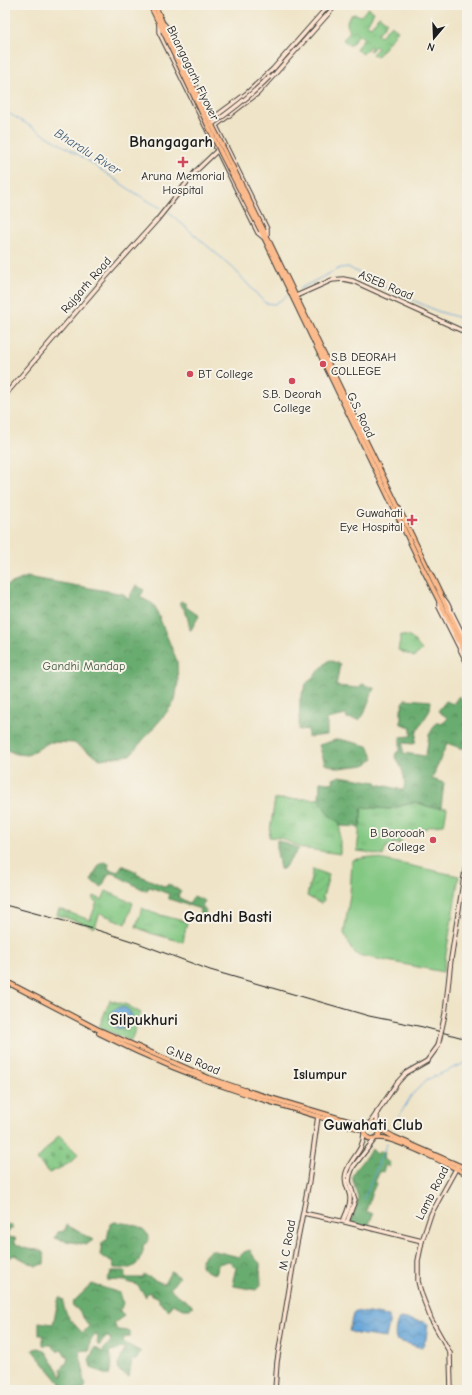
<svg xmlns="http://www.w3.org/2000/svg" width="472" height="1395" font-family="'Comic Neue',sans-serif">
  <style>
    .grass { fill: url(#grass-tufts); stroke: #4f724f }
    .forest { fill: url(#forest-crowns); stroke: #426446 }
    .cemetery { fill: url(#cemetery-stones); stroke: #4f724f }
    .park { fill: url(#park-crowns); stroke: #4f724f }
    .garden { fill: url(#garden-furrows); stroke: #4f724f }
    .pitch { fill: #82c782; stroke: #4f724f }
    .water { fill: url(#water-waves); stroke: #40607a }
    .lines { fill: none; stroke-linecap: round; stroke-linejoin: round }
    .stream { stroke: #65a4d8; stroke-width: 1 }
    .secondary-casing { stroke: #3c3a36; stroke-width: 5.5 }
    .primary-casing { stroke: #3c3a36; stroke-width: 6 }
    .secondary { stroke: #fde4d1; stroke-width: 3.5 }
    .primary { stroke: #fbbb8d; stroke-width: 4 }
    .rail { stroke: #1c1c1c; stroke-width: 1 }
    .secondary-bridge-casing { stroke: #3c3a36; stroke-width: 5.5; stroke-linecap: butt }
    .primary-bridge-casing { stroke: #3c3a36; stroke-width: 6; stroke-linecap: butt }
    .secondary-bridge { stroke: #fde4d1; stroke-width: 3.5 }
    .primary-bridge { stroke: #fbbb8d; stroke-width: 4 }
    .poi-dot { fill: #d1495b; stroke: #f7f3e8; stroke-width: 1.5 }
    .labels { text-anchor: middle; stroke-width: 4; stroke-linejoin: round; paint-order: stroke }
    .street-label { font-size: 12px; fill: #1c1c1c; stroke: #f7f3e8 }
    .poi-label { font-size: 12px; fill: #1c1c1c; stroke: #f7f3e8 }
    .park-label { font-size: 12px; fill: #405840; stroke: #f7f3e8 }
    .water-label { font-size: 13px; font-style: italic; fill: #3d5971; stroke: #f7f3e8 }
    .quarter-label { font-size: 14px; font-weight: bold; fill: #1c1c1c; stroke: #f7f3e8 }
    .district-label { font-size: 16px; font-weight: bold; fill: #1c1c1c; stroke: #f7f3e8 }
  </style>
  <defs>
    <pattern id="grass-tufts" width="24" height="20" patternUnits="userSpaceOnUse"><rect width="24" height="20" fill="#82c782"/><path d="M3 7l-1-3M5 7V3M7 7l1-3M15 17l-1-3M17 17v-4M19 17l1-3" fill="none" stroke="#70aa70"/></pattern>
    <pattern id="forest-crowns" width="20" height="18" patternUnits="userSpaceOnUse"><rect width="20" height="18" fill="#69ac70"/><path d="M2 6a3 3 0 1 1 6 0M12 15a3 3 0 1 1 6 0" fill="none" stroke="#568b5b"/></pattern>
    <pattern id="cemetery-stones" width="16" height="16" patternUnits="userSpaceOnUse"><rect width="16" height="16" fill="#82c782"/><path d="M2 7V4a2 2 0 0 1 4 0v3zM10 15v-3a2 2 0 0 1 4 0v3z" fill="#70aa70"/></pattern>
    <pattern id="park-crowns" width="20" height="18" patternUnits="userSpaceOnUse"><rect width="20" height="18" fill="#82c782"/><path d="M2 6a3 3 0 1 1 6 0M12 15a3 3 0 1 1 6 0" fill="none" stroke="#70aa70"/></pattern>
    <pattern id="garden-furrows" width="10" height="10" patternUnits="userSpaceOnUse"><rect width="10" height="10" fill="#82c782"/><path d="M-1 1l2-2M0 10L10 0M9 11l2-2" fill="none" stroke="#70aa70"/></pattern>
    <pattern id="water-waves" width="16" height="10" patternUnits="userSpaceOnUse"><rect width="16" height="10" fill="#65a4d8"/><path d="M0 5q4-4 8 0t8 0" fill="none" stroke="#5285ae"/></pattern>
  </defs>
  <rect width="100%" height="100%" fill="#f7f3e8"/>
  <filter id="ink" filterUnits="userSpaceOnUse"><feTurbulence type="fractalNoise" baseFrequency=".025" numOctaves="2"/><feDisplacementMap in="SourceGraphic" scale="8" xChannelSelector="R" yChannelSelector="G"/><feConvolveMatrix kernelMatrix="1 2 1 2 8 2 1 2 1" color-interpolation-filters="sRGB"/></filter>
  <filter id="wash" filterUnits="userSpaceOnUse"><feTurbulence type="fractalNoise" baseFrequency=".012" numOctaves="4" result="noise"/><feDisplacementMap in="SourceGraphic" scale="16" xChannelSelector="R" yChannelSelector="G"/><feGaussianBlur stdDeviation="0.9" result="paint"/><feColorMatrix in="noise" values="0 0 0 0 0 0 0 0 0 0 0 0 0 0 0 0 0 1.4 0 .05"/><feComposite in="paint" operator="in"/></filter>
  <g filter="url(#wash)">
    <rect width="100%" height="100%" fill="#efe4c7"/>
    <g class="grass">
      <path d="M275,799H340V854L301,848L281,838L269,837Z"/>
      <path d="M415,802L430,807L447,808L444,825L432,826L402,837L400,844L394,843L393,848L386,847L383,856L366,852L357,851L362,807L390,809Z"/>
      <path d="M106,891L133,903L126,924L100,913L95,927L57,915L59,909L90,920L97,902L93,900L94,896L102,900Z"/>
      <path d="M142,908L153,913L187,922L183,942L150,933L136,927Z"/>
    </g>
    <g class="forest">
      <path d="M27,577L124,594L128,600L136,585L144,590L140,597L153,604L155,607L177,661L178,682L175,701L163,717L130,755L100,759L74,743L50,742L28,755L16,754L5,749V586Z"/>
      <path d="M181,601L186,604V607L199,616L191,630H190C188,619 187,611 179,603Z"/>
      <path d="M329,660L340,664L336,686L359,688L362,684L374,688L363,716L359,720L347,718L346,715L327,719V735L308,737V729L299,730L300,699L306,684Z"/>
      <path d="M459,696L467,704V736L463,749L447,743L432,779L444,783L441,808L430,807L415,802L390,809L362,807L360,827L340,826V823L329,815L319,799L320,782L329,783L334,782L333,779L340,776L376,782L377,784L403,790L404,789C406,778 402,766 395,757L396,753L400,750V737L411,736V727L401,724V709L405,699L431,701L430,710L417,731L415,743L413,744L404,743L403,744V753L425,756L426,754L429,735L436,723H443L448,718L438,711L446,701L453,704Z"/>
      <path d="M339,739L368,746L374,758L365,765L339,768L325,764L319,745Z"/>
      <path d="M277,840L299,849L283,869H280L277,852Z"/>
      <path d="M104,862L109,864L108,869L118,872L122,865L137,872L136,874L166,887L168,884L181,891L178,897L189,903L194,896L205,901L202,907L206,910L204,918H199L200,909L169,899V894L150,887L146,891L112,873L108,874L102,887L91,881L99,865Z"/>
      <path d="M372,1149L377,1154L380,1151L385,1153L383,1159L390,1163L389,1167L385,1165L383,1172L380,1171L375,1182L376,1184L372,1192L366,1211L373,1214L368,1227L350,1222L356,1208L358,1197L352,1177L355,1170Z"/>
      <path d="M115,1222C128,1224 150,1224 148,1242L143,1245C144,1252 142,1255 139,1260C134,1271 124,1268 114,1268L113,1262L100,1255L102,1243L104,1241L107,1240L110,1224Z"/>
      <path d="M5,1224L12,1226V1229L9,1230L7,1233L8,1237L15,1238L16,1239L13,1242C16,1244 20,1246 24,1248C36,1252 47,1245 44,1264L36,1266L14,1255L5,1261Z"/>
      <path d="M67,1225L93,1240L86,1245C76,1242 66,1242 55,1238L58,1232L64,1231Z"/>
      <path d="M211,1250L239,1257L244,1252L250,1250L254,1257L260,1263L261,1285L256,1290L234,1286L233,1280L236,1268L229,1261L218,1264L217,1272L215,1274C196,1269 198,1261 211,1250Z"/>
      <path d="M112,1271H125L126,1278H143L144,1275L164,1284L171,1271L179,1277L170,1289L193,1306L190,1309H184L172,1304L169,1310L159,1302V1298L153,1295L151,1296L150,1292L146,1294V1297L137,1285L125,1281L107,1280Z"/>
      <path d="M92,1284L120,1293L121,1296L120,1297L123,1303L120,1311L124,1316L114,1323L117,1330L130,1331V1337L124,1338L123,1342L141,1352L136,1360H132L129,1377L119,1371L118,1365L125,1349L123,1348L110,1351L109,1353L112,1364L109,1376L101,1373L91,1367L89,1360L95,1347L102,1352L111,1341L109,1337L104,1338L99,1346L97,1344L98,1338L97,1335C90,1337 89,1343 90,1350L79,1351L84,1373L83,1379L86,1384L84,1390H74L63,1385L61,1390L58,1388L60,1383L33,1351L34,1349L39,1348L45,1350L62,1377L63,1376L61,1369L67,1362L68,1357L65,1356L62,1349H60L58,1352L51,1345H43V1335H39V1322L53,1324L59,1297L64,1300C61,1312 75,1325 83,1333L89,1326L78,1310L72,1305L73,1302Z"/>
    </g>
    <path class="cemetery" d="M59,1135L78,1154C72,1164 60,1168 49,1173L37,1160Z"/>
    <g class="park">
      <path d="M368,8L374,12L367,25L371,27L379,16L387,22L378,34L381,36L391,25L398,30L377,57L372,54L378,48L375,46L371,51L369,50L372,47L370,46L363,54L356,49L364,38L359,34L350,46L343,40L350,31C346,25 346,21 351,15L355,14L361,16Z"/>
      <path d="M401,635C415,637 413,641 422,650L414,657L398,650Z"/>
      <path d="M110,1000L127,1005L141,1013L131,1041L99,1027Z"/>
    </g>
    <path class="garden" d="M313,869L329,875L323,897L324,900L321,904L307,896Z"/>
    <path class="pitch" d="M370,857L459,876L443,972L357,955L351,948L344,933L350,894L352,860Z"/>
    <g class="water">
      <circle cx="121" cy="1018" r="11"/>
      <path d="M355,1311L389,1316V1323L386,1338L357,1334L349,1331L353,1314Z"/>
      <path d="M400,1318L425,1322L428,1324L426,1339L422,1348L396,1340C394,1334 396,1323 400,1318Z"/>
    </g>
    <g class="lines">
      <g class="stream">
        <path d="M5,111C31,127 58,142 84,158C109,175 134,194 161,208"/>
        <path d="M168,212L233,268L265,303L275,304L287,296"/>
        <path d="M299,289L340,268L348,267L384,287L437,311L467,320"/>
        <path d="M393,1126L411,1096L426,1080L467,1062"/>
        <path d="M364,1199L387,1143"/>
      </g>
    </g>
  </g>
  <g filter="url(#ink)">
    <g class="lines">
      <g class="secondary-casing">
        <g id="secondary">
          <path d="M159,23V32L258,233L264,238"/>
          <path d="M164,24L168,29L267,229V236"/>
          <path d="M212,119L246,94L273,69L329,5"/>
          <path d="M215,126L258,93L336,5"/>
          <path d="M296,296L332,280L343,279L353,281L467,333"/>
          <path d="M5,395L105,278L157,220L196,171L224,144"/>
          <path d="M444,599L447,603L467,643"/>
          <path d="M439,601V607L467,663"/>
          <path d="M451,959L467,858"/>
          <path d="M370,1123L397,1083"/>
          <path d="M377,1125V1112"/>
          <path d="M303,1213L345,1222L422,1241"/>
          <path d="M343,1221C346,1214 351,1205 350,1197C349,1189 343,1182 346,1173C351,1157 363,1152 364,1134"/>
          <path d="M347,1222L355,1200L349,1181L350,1175L353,1167L374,1140"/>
          <path d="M275,1390L277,1362L296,1248L309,1181L318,1116"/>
          <path d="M451,1390L450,1353L431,1319L421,1293L418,1281V1261L422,1241L431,1214L457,1167"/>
        </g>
      </g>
      <g class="primary-casing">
        <g id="primary">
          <path d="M150,5L163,31"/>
          <path d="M155,5L165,29"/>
          <path d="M261,231L423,569L467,657"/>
          <path d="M264,231L467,649"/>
          <path d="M5,981L97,1029L209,1078L244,1090L365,1126"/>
          <path d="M99,1033C146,1057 196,1078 246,1094C285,1107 324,1118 363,1130"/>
          <circle cx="372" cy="1131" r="8"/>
          <path d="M380,1129L394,1137L467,1169"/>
          <path d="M377,1138C393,1135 450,1166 467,1174"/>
        </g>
      </g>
      <use href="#secondary" class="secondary"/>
      <use href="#primary" class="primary"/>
      <path class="rail" d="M5,905L97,930L138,943L210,970L369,1016L423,1027L467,1039"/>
      <g class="secondary-bridge-casing">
        <g id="secondary-bridge">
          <path d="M211,125C232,110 252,95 269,77"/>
          <path d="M397,1083L406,1073L427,1061L438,1046L445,1014L451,959"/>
        </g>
      </g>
      <g class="primary-bridge-casing">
        <g id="primary-bridge">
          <path d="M165,29L264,231"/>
          <path d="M163,31L221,153L261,231"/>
        </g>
      </g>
      <use href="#secondary-bridge" class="secondary-bridge"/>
      <use href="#primary-bridge" class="primary-bridge"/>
    </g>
  </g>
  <g class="poi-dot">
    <path d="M181 156h4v4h4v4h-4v4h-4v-4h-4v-4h4z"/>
    <circle cx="323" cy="364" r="4"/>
    <circle cx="190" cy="374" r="4"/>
    <circle cx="292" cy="381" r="4"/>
    <path d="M410 514h4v4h4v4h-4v4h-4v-4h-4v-4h4z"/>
    <circle cx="433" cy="840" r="4"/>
  </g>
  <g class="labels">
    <g class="street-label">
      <text transform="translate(193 73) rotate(64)" y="4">Bhangagarh Flyover</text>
      <text transform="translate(86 285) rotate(-49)" y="4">Rajgarh Road</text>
      <text transform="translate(386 285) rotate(23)" y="4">ASEB Road</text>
      <text transform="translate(361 415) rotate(64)" y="4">G.S. Road</text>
      <text transform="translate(193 1060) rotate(23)" y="4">G.N.B Road</text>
      <text transform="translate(432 1193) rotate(-63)" y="4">Lamb Road</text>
      <text transform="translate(287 1245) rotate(-80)" y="4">M C Road</text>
    </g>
    <g class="poi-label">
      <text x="183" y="180">Aruna Memorial<tspan x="183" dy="14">Hospital</tspan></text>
      <text x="331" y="361" text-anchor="start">S.B DEORAH<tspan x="331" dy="14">COLLEGE</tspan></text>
      <text x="198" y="378" text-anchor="start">BT College</text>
      <text x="292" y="398">S.B. Deorah<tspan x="292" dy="14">College</tspan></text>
      <text x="403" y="517" text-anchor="end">Guwahati<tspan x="403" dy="14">Eye Hospital</tspan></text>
      <text x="425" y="837" text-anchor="end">B Borooah<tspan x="425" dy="14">College</tspan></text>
    </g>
    <g class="park-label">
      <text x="84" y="670">Gandhi Mandap</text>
    </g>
    <g class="water-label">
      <text transform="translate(88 151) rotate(32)" y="5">Bharalu River</text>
    </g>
    <g class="quarter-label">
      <text x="320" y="1079">Islumpur</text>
    </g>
    <g class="district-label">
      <text x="171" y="147">Bhangagarh</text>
      <text x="228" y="922">Gandhi Basti</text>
      <text x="144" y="1025">Silpukhuri</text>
      <text x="373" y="1130">Guwahati Club</text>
    </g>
  </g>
  <rect width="472" height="1395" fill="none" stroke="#f7f3e8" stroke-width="20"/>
  <g transform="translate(434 38) rotate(199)" stroke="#f7f3e8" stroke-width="3" paint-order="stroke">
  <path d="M0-3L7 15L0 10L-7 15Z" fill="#1c1c1c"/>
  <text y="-6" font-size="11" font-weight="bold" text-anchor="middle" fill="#1c1c1c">N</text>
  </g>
</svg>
